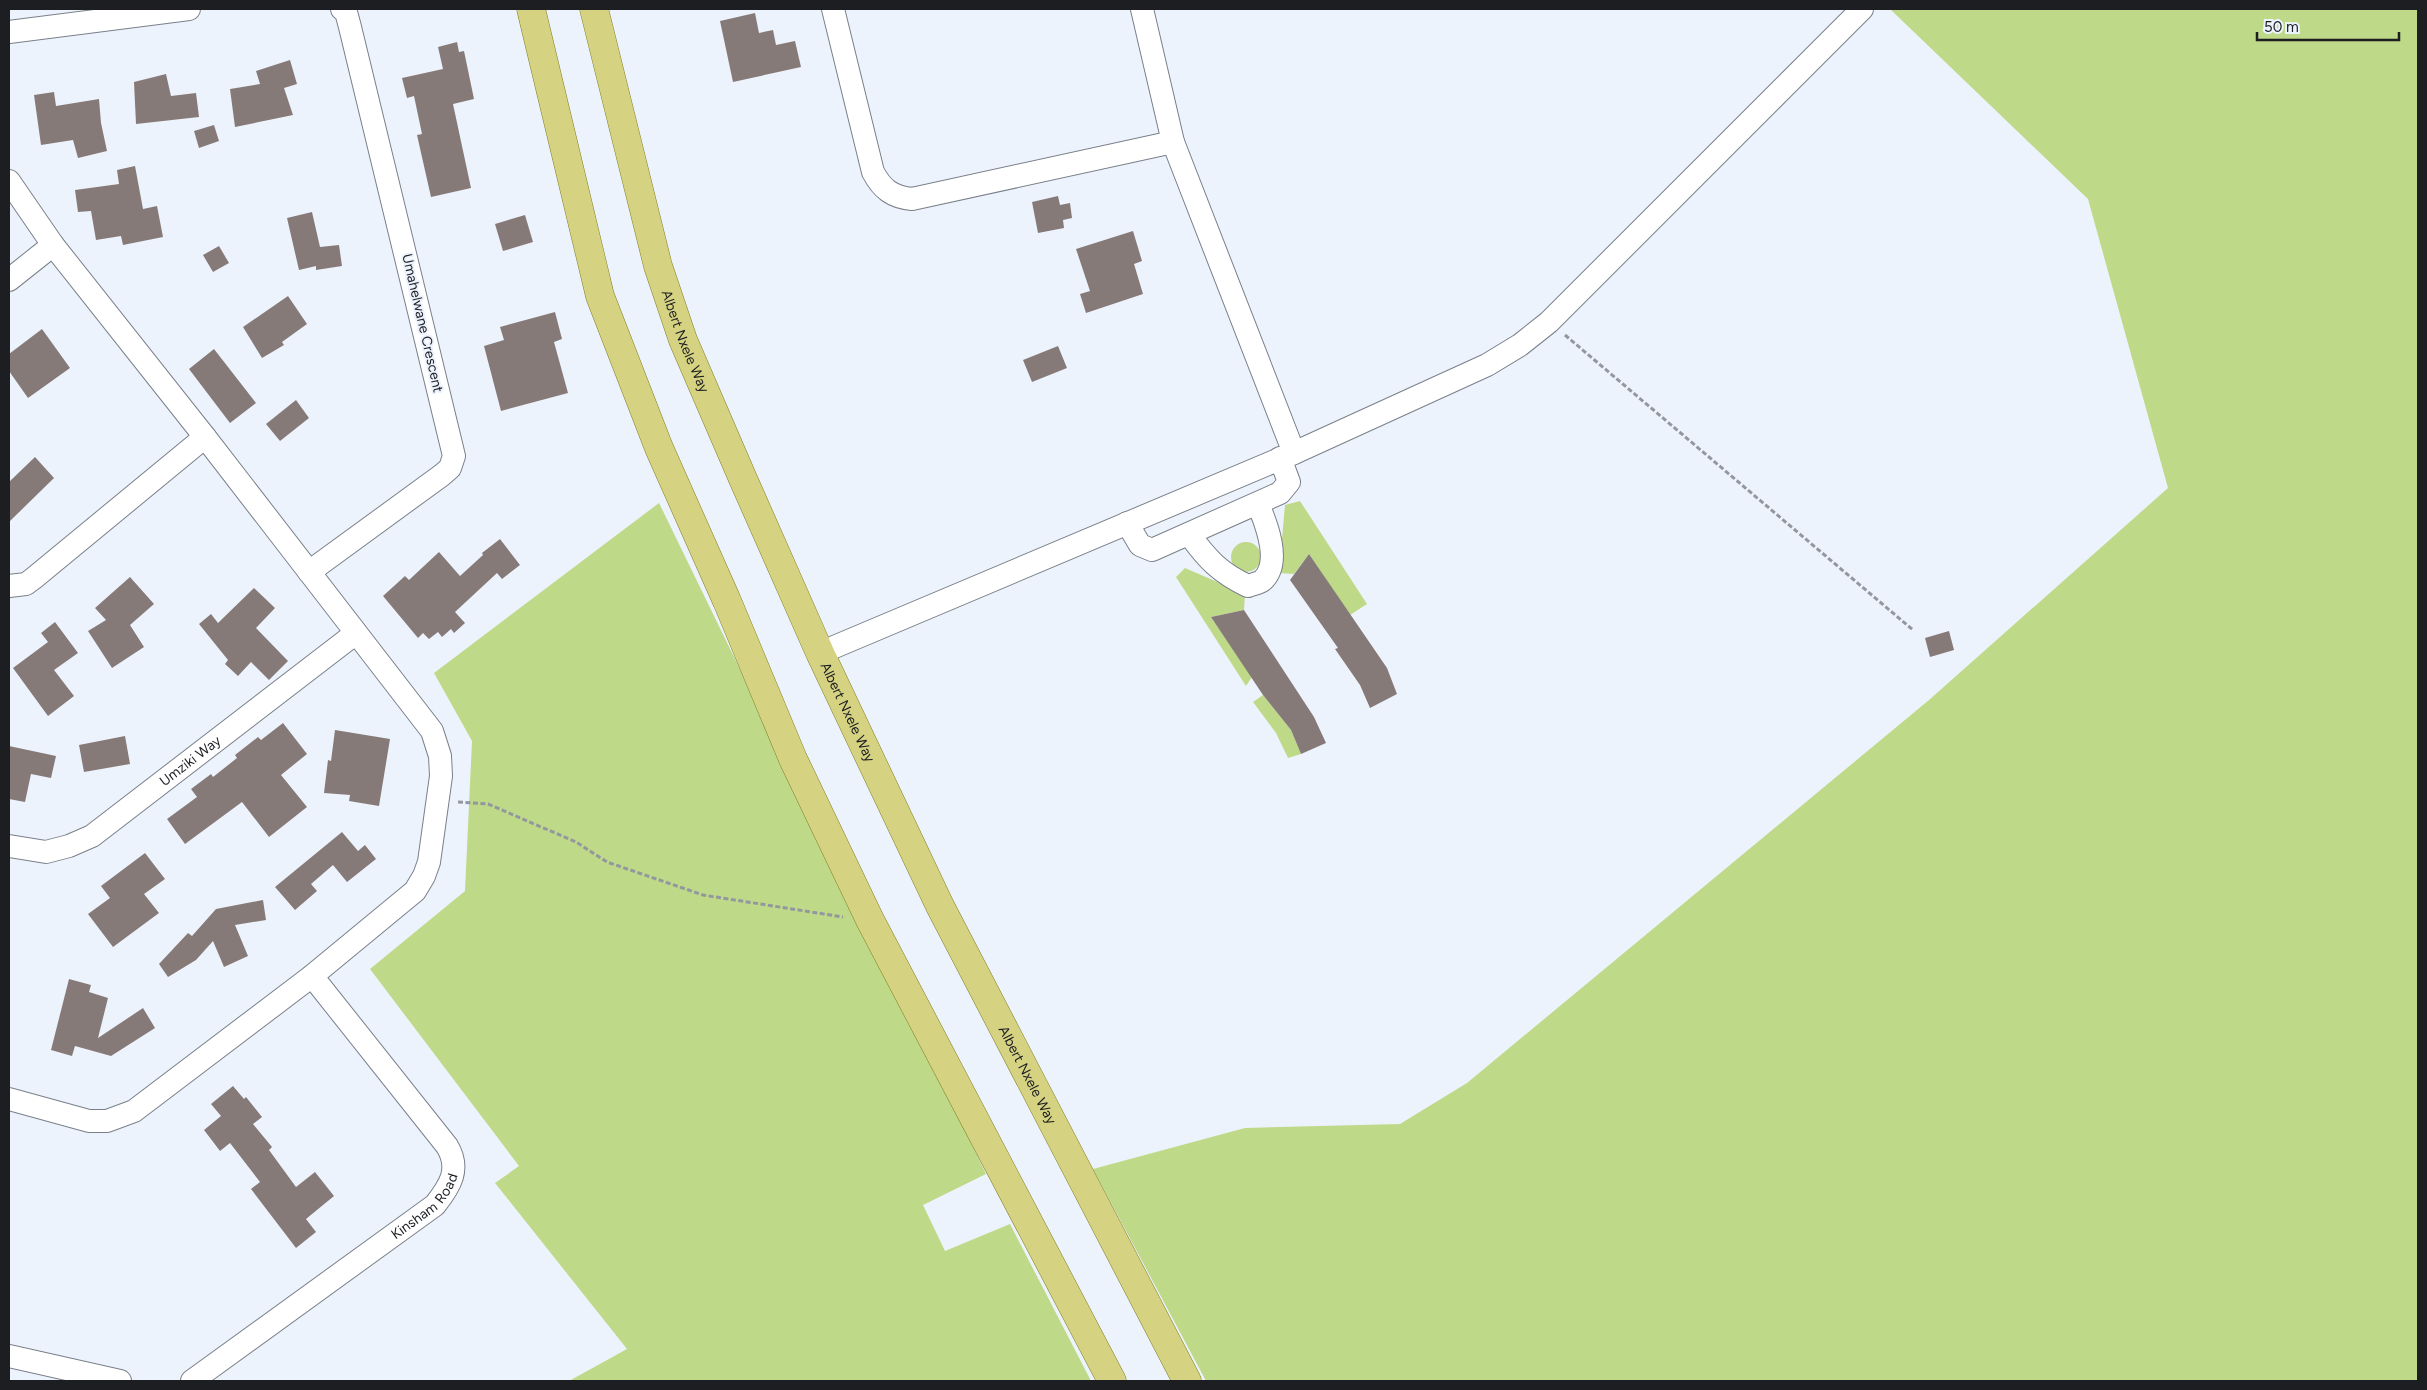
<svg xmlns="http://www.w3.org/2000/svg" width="2427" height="1390" font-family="Figtree,sans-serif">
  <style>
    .green { fill: #bed987 }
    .building { fill: #867a78 }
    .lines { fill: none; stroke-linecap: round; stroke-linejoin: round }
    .minor-casing { stroke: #7a8089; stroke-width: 24 }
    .major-casing { stroke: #828029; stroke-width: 29 }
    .path { stroke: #93989f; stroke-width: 3; stroke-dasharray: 5 2.5; stroke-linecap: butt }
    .minor { stroke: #fff; stroke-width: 22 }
    .major { stroke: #d5d281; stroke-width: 28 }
    .labels { text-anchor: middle; stroke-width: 4; stroke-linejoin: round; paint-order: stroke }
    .street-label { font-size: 14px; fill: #1c1e22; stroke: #edf3fd }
  </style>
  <rect width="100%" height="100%" fill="#edf3fd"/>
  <g class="green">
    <path d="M1890,9H2418V1381H1206L1093,1169L1245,1128L1400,1124L1467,1083L1929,700L2168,488L2088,199Z"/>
    <path d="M1300,501L1367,604L1350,615L1309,554L1294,574L1279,573L1285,505Z"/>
    <path d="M659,503L986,1174L923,1205L945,1251L1010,1224L1091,1381H569L627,1349L495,1183L519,1166L370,969L465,891L472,741L434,673Z"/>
    <circle cx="1246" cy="557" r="15"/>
    <path d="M1185,568L1245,594L1244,610L1211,617L1252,677L1246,686L1176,577Z"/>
    <path d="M1263,695L1291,730L1301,754L1288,758L1276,733L1253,702Z"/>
  </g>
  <g class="building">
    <path d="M755,13L759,33L773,30L776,45L795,41L801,67L733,82L720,21Z"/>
    <path d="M457,42L459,52L464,51L474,99L453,104L471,188L431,197L417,135L422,134L414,96L407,98L402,78L443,69L438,47Z"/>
    <path d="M290,60L297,84L284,88L293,115L235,127L230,89L260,84L256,71Z"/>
    <path d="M166,74L171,96L196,93L199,117L136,124L134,82Z"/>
    <path d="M54,92L56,106L99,99L101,123L107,151L78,158L73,140L41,145L34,95Z"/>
    <path d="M214,125L219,141L199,148L194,131Z"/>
    <path d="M135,166L143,209L157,206L163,237L123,245L121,236L96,240L91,211L78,212L75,190L119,184L117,170Z"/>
    <path d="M1058,196L1060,205L1070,203L1072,218L1063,220L1064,228L1038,233L1032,202Z"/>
    <path d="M312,212L320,247L339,245L342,266L316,270V266L299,270L287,218Z"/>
    <path d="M525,215L533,242L503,251L495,224Z"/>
    <path d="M1133,231L1142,261L1134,264L1143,294L1086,313L1080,294L1090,291L1076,249Z"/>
    <path d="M219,246L229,263L213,272L203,255Z"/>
    <path d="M288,296L307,324L282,342L284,345L262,358L243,327Z"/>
    <path d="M555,312L562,339L554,342L568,393L501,411L484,346L504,340L500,327Z"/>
    <path d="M42,329L70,368L28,398L9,371V354Z"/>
    <path d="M1058,346L1067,368L1032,382L1023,360Z"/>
    <path d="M214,349L256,403L230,423L189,369Z"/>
    <path d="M296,400L309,418L280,441L266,424Z"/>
    <path d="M35,457L54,478L9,522V482Z"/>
    <path d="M500,539L520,565L502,579L497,573L455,612L465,623L454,633L451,629L442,637L438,632L429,639L423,633L418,638L383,596L405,576L409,580L439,552L460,576L483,555L482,553Z"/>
    <path d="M1309,554L1387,668L1397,694L1370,708L1360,685L1335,649L1338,648L1290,580Z"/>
    <path d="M130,577L154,604L130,625L144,647L112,668L88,631L106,620L95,608Z"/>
    <path d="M254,588L275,608L256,628L288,661L269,680L251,662L238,676L225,664L228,660L199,624L211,614L218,623Z"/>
    <path d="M1244,610L1314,717L1326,743L1301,754L1291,730L1263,695L1211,617Z"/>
    <path d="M55,622L78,653L54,670L74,696L48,716L13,668L48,642L41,633Z"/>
    <path d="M1949,631L1954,650L1930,657L1925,638Z"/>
    <path d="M283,723L307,754L281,775L307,807L269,837L242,802L185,844L167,819L197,797L191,789L211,774L213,777L237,758L235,755L258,737L261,740Z"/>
    <path d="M335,730L390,739L379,806L349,801L350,795L324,793L328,760L331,761Z"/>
    <path d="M125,736L130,764L84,772L79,745Z"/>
    <path d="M9,746L56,756L51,778L31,774L25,802L9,799Z"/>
    <path d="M342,832L358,851L365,845L376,859L347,882L333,865L311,884L317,891L295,910L275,887Z"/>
    <path d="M145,853L165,879L144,894L159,913L113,947L88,914L110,898L101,886Z"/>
    <path d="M263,900L266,920L235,925L248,956L224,967L213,941L196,960L168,977L159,964L188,933L192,936L216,909Z"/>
    <path d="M69,979L91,985L89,992L108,998L98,1038L143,1008L155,1028L111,1056L75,1046L72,1056L51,1050Z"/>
    <path d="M233,1086L244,1099L246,1097L262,1117L253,1124L272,1147L269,1150L296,1187L315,1172L334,1196L306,1219L316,1232L296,1248L251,1189L260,1182L230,1143L220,1151L204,1130L221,1116L211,1104Z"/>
  </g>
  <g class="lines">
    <g class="minor-casing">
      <g id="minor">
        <path d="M833,9L873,172C882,189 892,197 912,199L1173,142"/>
        <path d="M1142,9L1173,142L1294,453"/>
        <path d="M9,32L189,9"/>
        <path d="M9,181L53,245L205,437L432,731L440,756L441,776L429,862L424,876L415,891L312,976L134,1111L107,1121H89L9,1099"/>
        <path d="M9,280L53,245"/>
        <path d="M1127,523L1140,545L1152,550L1280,493L1289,482L1280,458"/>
        <path d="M1189,534C1207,559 1220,573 1248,586C1253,584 1260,583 1263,580C1282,562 1266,523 1258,504"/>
        <path d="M309,572L442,475L450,468L454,456L350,27L346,12L342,9"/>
        <path d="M9,586L26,584L34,578L205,437"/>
        <path d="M820,653L1294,453L1487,365L1520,345L1549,322L1862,9"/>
        <path id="s1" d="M9,846L46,852L69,846L92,836L356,633"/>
        <path d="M9,1356L120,1381"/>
        <path id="s2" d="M192,1381L435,1205C450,1186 461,1169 447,1146L312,976"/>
      </g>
    </g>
    <g class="major-casing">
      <g id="major">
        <path d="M531,9L600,296L659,448L727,601L793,759L870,920L1112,1381"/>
        <path id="s3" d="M594,9L658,266L683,340L743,479L820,653L940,906L1187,1381"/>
      </g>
    </g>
    <g class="path">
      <path d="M1565,335L1913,630"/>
      <path d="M458,802L488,804L576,842L607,862L703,895L843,917"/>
    </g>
    <use href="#minor" class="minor"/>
    <use href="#major" class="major"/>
  </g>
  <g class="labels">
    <g class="street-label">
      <text transform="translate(423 323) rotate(77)" y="5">Umahelwane Crescent</text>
      <text dy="5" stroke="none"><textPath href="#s3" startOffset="345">Albert Nxele Way</textPath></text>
      <text dy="5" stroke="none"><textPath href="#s3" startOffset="750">Albert Nxele Way</textPath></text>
      <text dy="5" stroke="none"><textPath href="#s1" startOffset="210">Umziki Way</textPath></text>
      <text dy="5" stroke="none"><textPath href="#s3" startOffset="1155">Albert Nxele Way</textPath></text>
      <text dy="5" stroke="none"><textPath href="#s2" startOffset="292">Kinsham Road</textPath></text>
    </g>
  </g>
  <rect width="2427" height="1390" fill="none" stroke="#1c1e22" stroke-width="20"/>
  <path d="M2257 32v8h142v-8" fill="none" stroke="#1c1e22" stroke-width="2.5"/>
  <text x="2264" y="32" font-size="15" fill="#1c1e22" stroke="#edf3fd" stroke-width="4" paint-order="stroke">50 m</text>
</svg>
